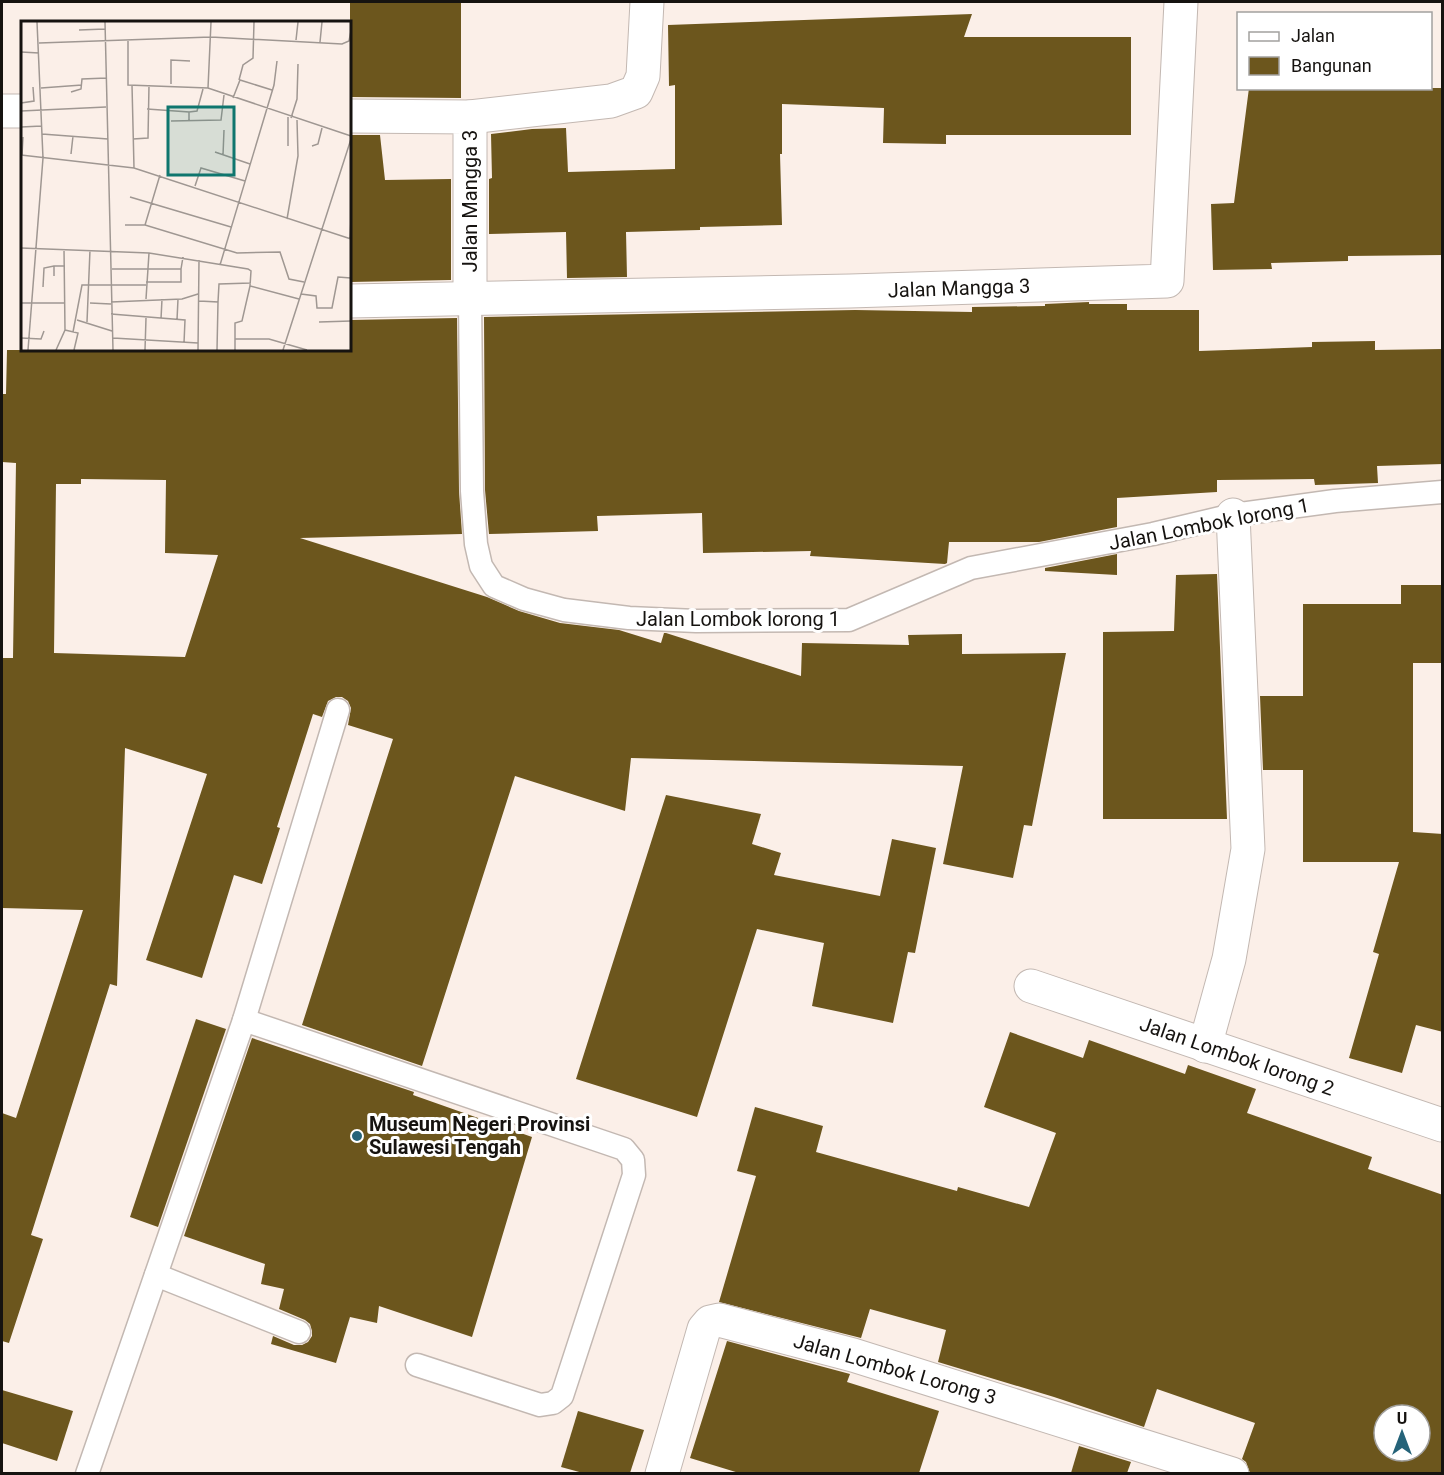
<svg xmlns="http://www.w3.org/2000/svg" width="1444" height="1475" font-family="Roboto,sans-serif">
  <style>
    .building { fill: #6c561d; fill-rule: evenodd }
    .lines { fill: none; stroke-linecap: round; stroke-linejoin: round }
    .lane-casing { stroke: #c3b8b2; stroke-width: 25 }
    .street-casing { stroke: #c3b8b2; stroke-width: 35 }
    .lane { stroke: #fff; stroke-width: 22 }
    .street { stroke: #fff; stroke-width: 33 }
    .poi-dot { fill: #256379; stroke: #fff; stroke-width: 2 }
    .labels { text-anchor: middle; stroke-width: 6; stroke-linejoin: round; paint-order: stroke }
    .street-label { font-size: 20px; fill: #161310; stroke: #fff }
    .poi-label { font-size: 20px; font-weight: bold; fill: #161310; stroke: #fff; text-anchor: start }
    .inset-road { fill: none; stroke: #9f9792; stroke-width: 1.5 }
    .view { fill: #0f766e; fill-opacity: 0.15; stroke: #0f766e; stroke-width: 3 }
    .inset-edge { fill: none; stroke: #161310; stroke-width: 3 }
  </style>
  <rect width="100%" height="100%" fill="#fbefe8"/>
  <g class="building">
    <path d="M350,2H461V98L350,97Z"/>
    <path d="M972,14L964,37H1131V135H946V144L883,143L884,108L782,104V154H780L782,225L700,227V230L626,232L627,277L567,278L566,232L489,234V179L492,178L491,134L532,129L566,128L568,172L675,169V85L669,86L668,25Z"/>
    <path d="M1249,88H1443V255L1348,256V261L1271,263L1272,269L1213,270L1211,204L1234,203Z"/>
    <path d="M350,135H380L385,180L451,179V280L350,282Z"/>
    <path d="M1089,302V304H1127V310H1199V351L1312,347V342L1375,341V350L1443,349V464L1377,466L1378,483L1315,485L1314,479L1217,480V492L1117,498V527L1039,542H949L947,563L945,564L810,556L811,551L703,553L702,513L597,516L598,531L489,534L485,490L484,317L855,310L972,312V307L1045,306V304Z"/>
    <path d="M457,318L459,491L462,534L300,538L487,597L519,611L560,623L619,630L661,643L664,633H666L801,676L802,643L909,645L908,635L962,634V654L1066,653L1032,826L1024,825L1013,878L943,864L963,766L631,758L625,811L515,776L422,1066L302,1025L393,739L348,725L351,708L348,701L342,697H336L328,701L322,717L313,714L277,827L280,828L262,884L234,875L202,978L146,960L207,774L125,748L117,986L110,984L31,1235L43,1239L9,1343L2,1341V1113L16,1118L83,910L2,908V658H13L16,463L2,462V394H6L7,350H350V320ZM81,479L166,480L165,553L218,555L185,657L54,653L56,484H81Z"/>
    <path d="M1117,554V575L1045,571V568Z"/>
    <path d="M1217,574L1227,819H1103V632L1174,631L1176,575Z"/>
    <path d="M1401,585H1443V663H1413V832L1443,834V1032L1416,1025L1402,1073L1349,1058L1379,954L1373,952L1399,862H1303V770H1263L1260,696H1303V604H1401Z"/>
    <path d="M666,795L761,814L752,844L781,853L774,875L880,896L892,839L936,848L915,953L908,952L893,1023L812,1006L824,943L757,929L697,1117L576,1079Z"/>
    <path d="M196,1019L226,1029L158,1227L130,1217Z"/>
    <path d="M1010,1032L1083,1058L1089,1040L1185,1074L1188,1065L1256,1089L1247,1113L1372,1157L1368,1169L1443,1195V1473H1250L1246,1462L1242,1459L1255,1423L1157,1389L1144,1427L1054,1397L938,1362L946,1330L870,1309L861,1338L719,1302L756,1176L737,1171L755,1107L823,1126L816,1152L957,1191L958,1187L1029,1207L1056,1133L984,1107ZM1384,1415H1420V1451H1384Z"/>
    <path d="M252,1038L414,1092L413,1095L532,1137L472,1337L379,1306L377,1323L350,1317L336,1363L271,1344L273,1336L294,1345H302L308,1342L312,1336V1331L310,1324L305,1320L279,1309L284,1289L261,1284L265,1264L184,1236Z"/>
    <path d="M727,1341L850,1374L847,1382L939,1411L919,1473H739L690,1458Z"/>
    <path d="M2,1390L73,1411L57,1461L2,1443Z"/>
    <path d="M578,1411L644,1430L630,1473H583L561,1467Z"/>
    <path d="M1079,1446L1131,1462L1127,1473H1071Z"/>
  </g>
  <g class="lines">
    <g class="lane-casing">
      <g id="lane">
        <path d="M470,298L472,491L476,544L481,566L494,586L524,599L564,610L629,618L696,621L849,620L971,568L1153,534L1233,515L1335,501L1442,492"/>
        <path d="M244,1020L624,1149L633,1160L634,1175L562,1396L553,1403L540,1405L417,1365"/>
        <path d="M156,1275L299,1332"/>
        <path d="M87,1474L244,1020L338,710"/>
      </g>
    </g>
    <g class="street-casing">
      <g id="street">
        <path d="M2,111H22"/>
        <path d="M350,116L470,117V298"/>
        <path d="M470,117L611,101L636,92L643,76L647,2"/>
        <path d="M350,301L850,291L1167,281L1181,2"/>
        <path d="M1031,986L1442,1125"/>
        <path d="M1205,1046L1229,959L1248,849L1233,515"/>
        <path d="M662,1474L704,1329L710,1322L719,1320L853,1355L1232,1474"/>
      </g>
    </g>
    <use href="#lane" class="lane"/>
    <use href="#street" class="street"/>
  </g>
  <circle class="poi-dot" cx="357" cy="1136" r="6"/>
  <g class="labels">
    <g class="street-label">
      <text transform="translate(470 201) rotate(-90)" y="7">Jalan Mangga 3</text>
      <text transform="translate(959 288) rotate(-2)" y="7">Jalan Mangga 3</text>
      <text transform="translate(1209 524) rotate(-11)" y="7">Jalan Lombok lorong 1</text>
      <text x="738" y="626">Jalan Lombok lorong 1</text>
      <text transform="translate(1237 1056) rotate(19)" y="7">Jalan Lombok lorong 2</text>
      <text transform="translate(895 1369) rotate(16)" y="7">Jalan Lombok Lorong 3</text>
    </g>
    <g class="poi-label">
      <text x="369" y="1131">Museum Negeri Provinsi<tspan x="369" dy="23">Sulawesi Tengah</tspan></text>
    </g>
  </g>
  <g transform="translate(21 21)">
    <rect width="330" height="330" fill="#fbefe8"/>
    <path class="inset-road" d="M84,1L92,329M58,9L84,8M107,19V64L187,67L330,115M275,19L277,1M299,21L301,1M18,22L190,16L321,23L328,20L330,10M0,31L18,32M218,59L222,44L232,37L233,1M150,63V39L169,40M111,64L113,147M20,67L61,64M187,67L190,1M50,71L60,68L61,58L86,57M212,77L219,59L251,69M0,82L13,80L12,66M126,88L168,91V99M0,90L85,86M168,91L176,90L182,68M270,97L276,78L277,43M150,100L200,99L203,74M0,106L21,105M21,113L87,118M112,118L127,117L128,64M267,125V96M291,125L297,123L301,107M194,131L229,143M50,133L52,115M0,134L113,147L330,218M1,134L2,116M202,134L203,109M139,154L124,204L216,232L259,231L268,258L283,261M174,165L180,147L224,160M109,176L210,206M266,198L277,135L276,99M104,204H124M329,218L330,198M0,227L128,232L227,248L230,250L229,265L278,278M199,244L253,64L256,40M91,248H160L162,236M33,255V245H44M125,261H160V248M22,266L23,247L33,245M280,273L295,275L296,287H311L317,256L330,257M125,278L128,232M178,280L197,281L196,329M90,281L161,278L177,273M197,281L198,263L230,262M0,282H44M69,282L90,283M90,293L164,299L163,322M140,298L141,278M56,299L91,310M156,299L157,278M66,301L69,229M298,301L330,300M44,309L57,312L53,329M52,311L61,264H125M0,317L20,318L23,310M92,317L177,322M214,318H248L286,329M7,329L22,137L16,1M35,329L44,309L43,228M124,329L125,297M177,329L178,239M214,329V302L221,300L229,265M262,329L330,118"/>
    <path class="view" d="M147,86H213V154H147Z"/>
    <rect width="330" height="330" class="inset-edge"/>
  </g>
  <rect width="1444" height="1475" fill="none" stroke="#161310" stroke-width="6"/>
  <rect x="1237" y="12" width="195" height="78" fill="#ffffff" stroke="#a2a19f" stroke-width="1.5"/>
  <rect x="1249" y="32" width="30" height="9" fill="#ffffff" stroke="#a2a19f" stroke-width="1.5"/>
  <text x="1291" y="42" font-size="18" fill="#161310">Jalan</text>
  <rect x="1249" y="57" width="30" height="18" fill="#6c561d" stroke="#a2a19f" stroke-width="1.5"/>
  <text x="1291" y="72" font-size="18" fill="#161310">Bangunan</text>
  <g transform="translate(1402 1433)"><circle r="28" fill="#ffffff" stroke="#a2a19f" stroke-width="1.5"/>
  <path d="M0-4.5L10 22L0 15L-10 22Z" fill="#256379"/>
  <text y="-9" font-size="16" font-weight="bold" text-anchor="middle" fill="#161310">U</text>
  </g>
</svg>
